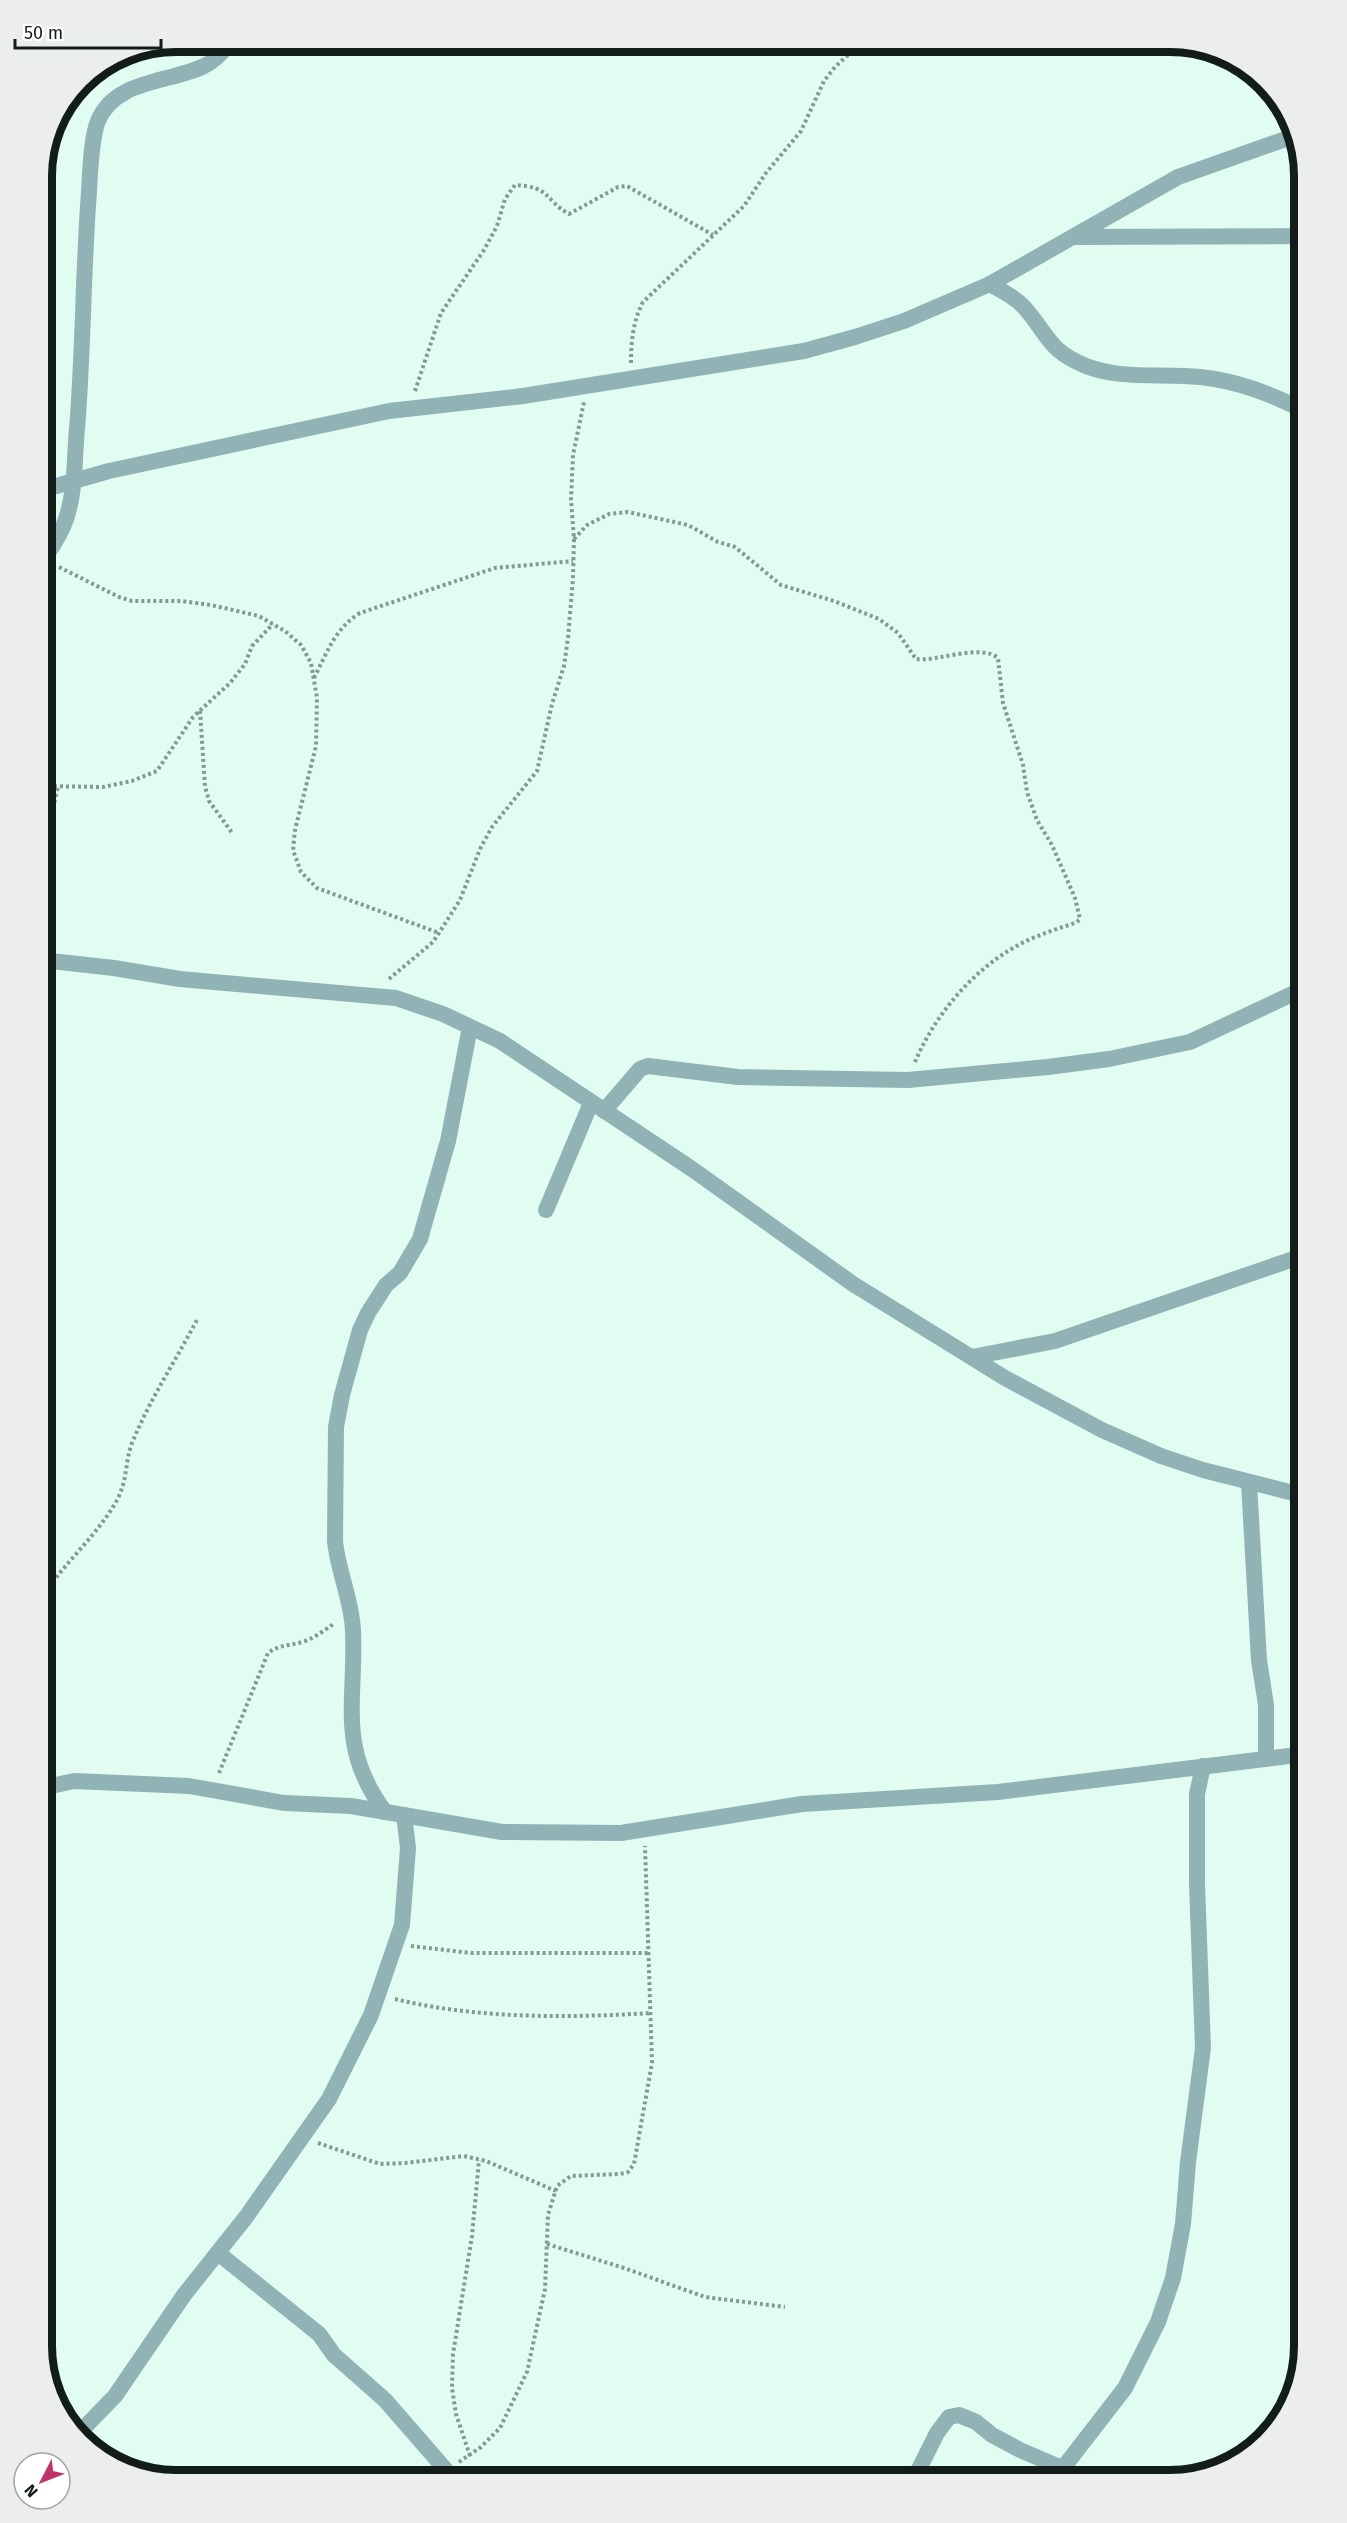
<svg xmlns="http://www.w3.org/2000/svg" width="1347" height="2523" font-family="'Fira Sans',sans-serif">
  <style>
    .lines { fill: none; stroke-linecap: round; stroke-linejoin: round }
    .path { stroke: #859991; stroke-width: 4; stroke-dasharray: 3 3; stroke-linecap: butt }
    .street { stroke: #91b3b6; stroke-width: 16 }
    .rim { fill: none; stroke: #121c18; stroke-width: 8 }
  </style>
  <rect width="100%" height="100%" fill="#e1fdf2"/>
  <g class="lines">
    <g class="path">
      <path d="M631,363C631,342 633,321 643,302L744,206L766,173L801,131L824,81L835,67L862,42"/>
      <path d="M415,391L441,313L484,250L497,226L505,199L515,185C552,187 544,200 569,214L618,187L627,186L713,235"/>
      <path d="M574,539L587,525L609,514L628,512L688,525L718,542L735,547L781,585L834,601L879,619L898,633L916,659C937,662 980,643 998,658L1003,703L1023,765L1027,792L1037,820L1052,845L1075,898L1080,919L1077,922C1055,930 1033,936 1013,948C970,973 934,1017 915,1062"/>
      <path d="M59,567L119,597L132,601H181L211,605L259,616L285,631L301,645L311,663L317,698L316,746L295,830L293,850L301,872L317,888L439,933"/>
      <path d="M314,678C327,653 335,628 360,613L495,568L573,561"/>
      <path d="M200,711L205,786L209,801L233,834"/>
      <path d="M42,786L103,787L132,781L157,771L193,717L230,683L245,664L252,646L273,624"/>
      <path d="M42,829L51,818L58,786"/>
      <path d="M389,979L433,942L439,933L460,900L480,849L492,827L537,771L552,704L564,666L568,638L573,578L574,539L571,500L573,455L584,402"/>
      <path d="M42,1597C64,1563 97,1536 117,1500C128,1479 125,1461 132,1443C150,1399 176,1360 198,1318"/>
      <path d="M219,1773L268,1653C280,1644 291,1646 305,1641C316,1637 326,1629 335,1623"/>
      <path d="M411,1946L471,1953H649"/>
      <path d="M395,1999C477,2019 566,2018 651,2013"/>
      <path d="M318,2143L380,2164L405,2163L464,2156L486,2161L556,2191"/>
      <path d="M547,2244L624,2268L705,2297L785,2307"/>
      <path d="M470,2456L456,2414L452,2388L453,2354L472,2236L479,2160"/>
      <path d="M459,2462L481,2447L500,2428L527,2372L545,2289L548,2215L557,2186L571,2176L620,2174L628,2172L634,2164L652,2063L645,1846"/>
      <path d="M1084,2470L1112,2481"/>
    </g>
    <g class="street">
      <path d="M1075,237L1305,236"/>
      <path d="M990,284C1002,291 1015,297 1024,307C1048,334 1048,351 1086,366C1122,380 1163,373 1200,377C1238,381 1271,394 1305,411"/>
      <path d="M42,490L109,471L389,411L523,396L804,351L855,337L904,321L990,284L1178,177L1297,135"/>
      <path d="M42,562C51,548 61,535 66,519C76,489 74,460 77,429C83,355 83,280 88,206C90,184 90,140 98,121C115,79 170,83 204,66C215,61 223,52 230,42"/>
      <path d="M42,960L114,968L180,979L396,998L443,1014L500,1041L692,1169L853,1284L1005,1378L1102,1430L1161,1456L1203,1470L1305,1496"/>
      <path d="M604,1111L640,1069L648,1066L738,1077L908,1080L1048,1067L1109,1059L1190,1042L1305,988"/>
      <path d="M546,1210L591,1103"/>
      <path d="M972,1357L1055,1341L1305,1255"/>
      <path d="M1249,1483L1259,1660L1266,1705V1759"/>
      <path d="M42,1788L74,1781L189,1786L284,1803L351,1806L502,1832L621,1833L802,1804L998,1792L1305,1754"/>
      <path d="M385,1812C337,1747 356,1704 353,1631C352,1600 338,1572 335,1541L336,1427L342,1395L360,1330L368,1313L386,1285L400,1273L420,1239L448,1141L470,1027"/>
      <path d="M218,2253L319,2334L334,2355L385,2400L445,2469L452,2481"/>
      <path d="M80,2432L115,2396L184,2295L246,2217L329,2099L371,2015L402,1925L408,1848L404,1815"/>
      <path d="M913,2481L937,2433L949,2417L959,2415L976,2422L992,2435L1020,2450L1062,2468"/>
      <path d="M1053,2481L1125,2388L1158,2322L1173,2278L1183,2224L1188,2162L1203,2048L1197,1884V1794L1203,1766"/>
    </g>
  </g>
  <path d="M0 0H1347V2523H0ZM176 52H1170A124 124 0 0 1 1294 176V2346A124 124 0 0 1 1170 2470H176A124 124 0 0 1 52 2346V176A124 124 0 0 1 176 52Z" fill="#eceded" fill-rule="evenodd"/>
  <path class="rim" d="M176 52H1170A124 124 0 0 1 1294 176V2346A124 124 0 0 1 1170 2470H176A124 124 0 0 1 52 2346V176A124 124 0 0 1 176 52Z"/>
  <g transform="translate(42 2481) rotate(228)"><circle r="28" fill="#ffffff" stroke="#a0a4a3" stroke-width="1.5"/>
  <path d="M0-4.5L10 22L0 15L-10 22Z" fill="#be336a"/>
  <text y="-9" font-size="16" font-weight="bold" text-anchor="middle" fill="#121c18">N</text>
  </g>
  <path d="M15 39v9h146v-9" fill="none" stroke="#121c18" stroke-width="3"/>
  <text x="24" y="39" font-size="18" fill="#121c18" stroke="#ffffff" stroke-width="4.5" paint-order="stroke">50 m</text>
</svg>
